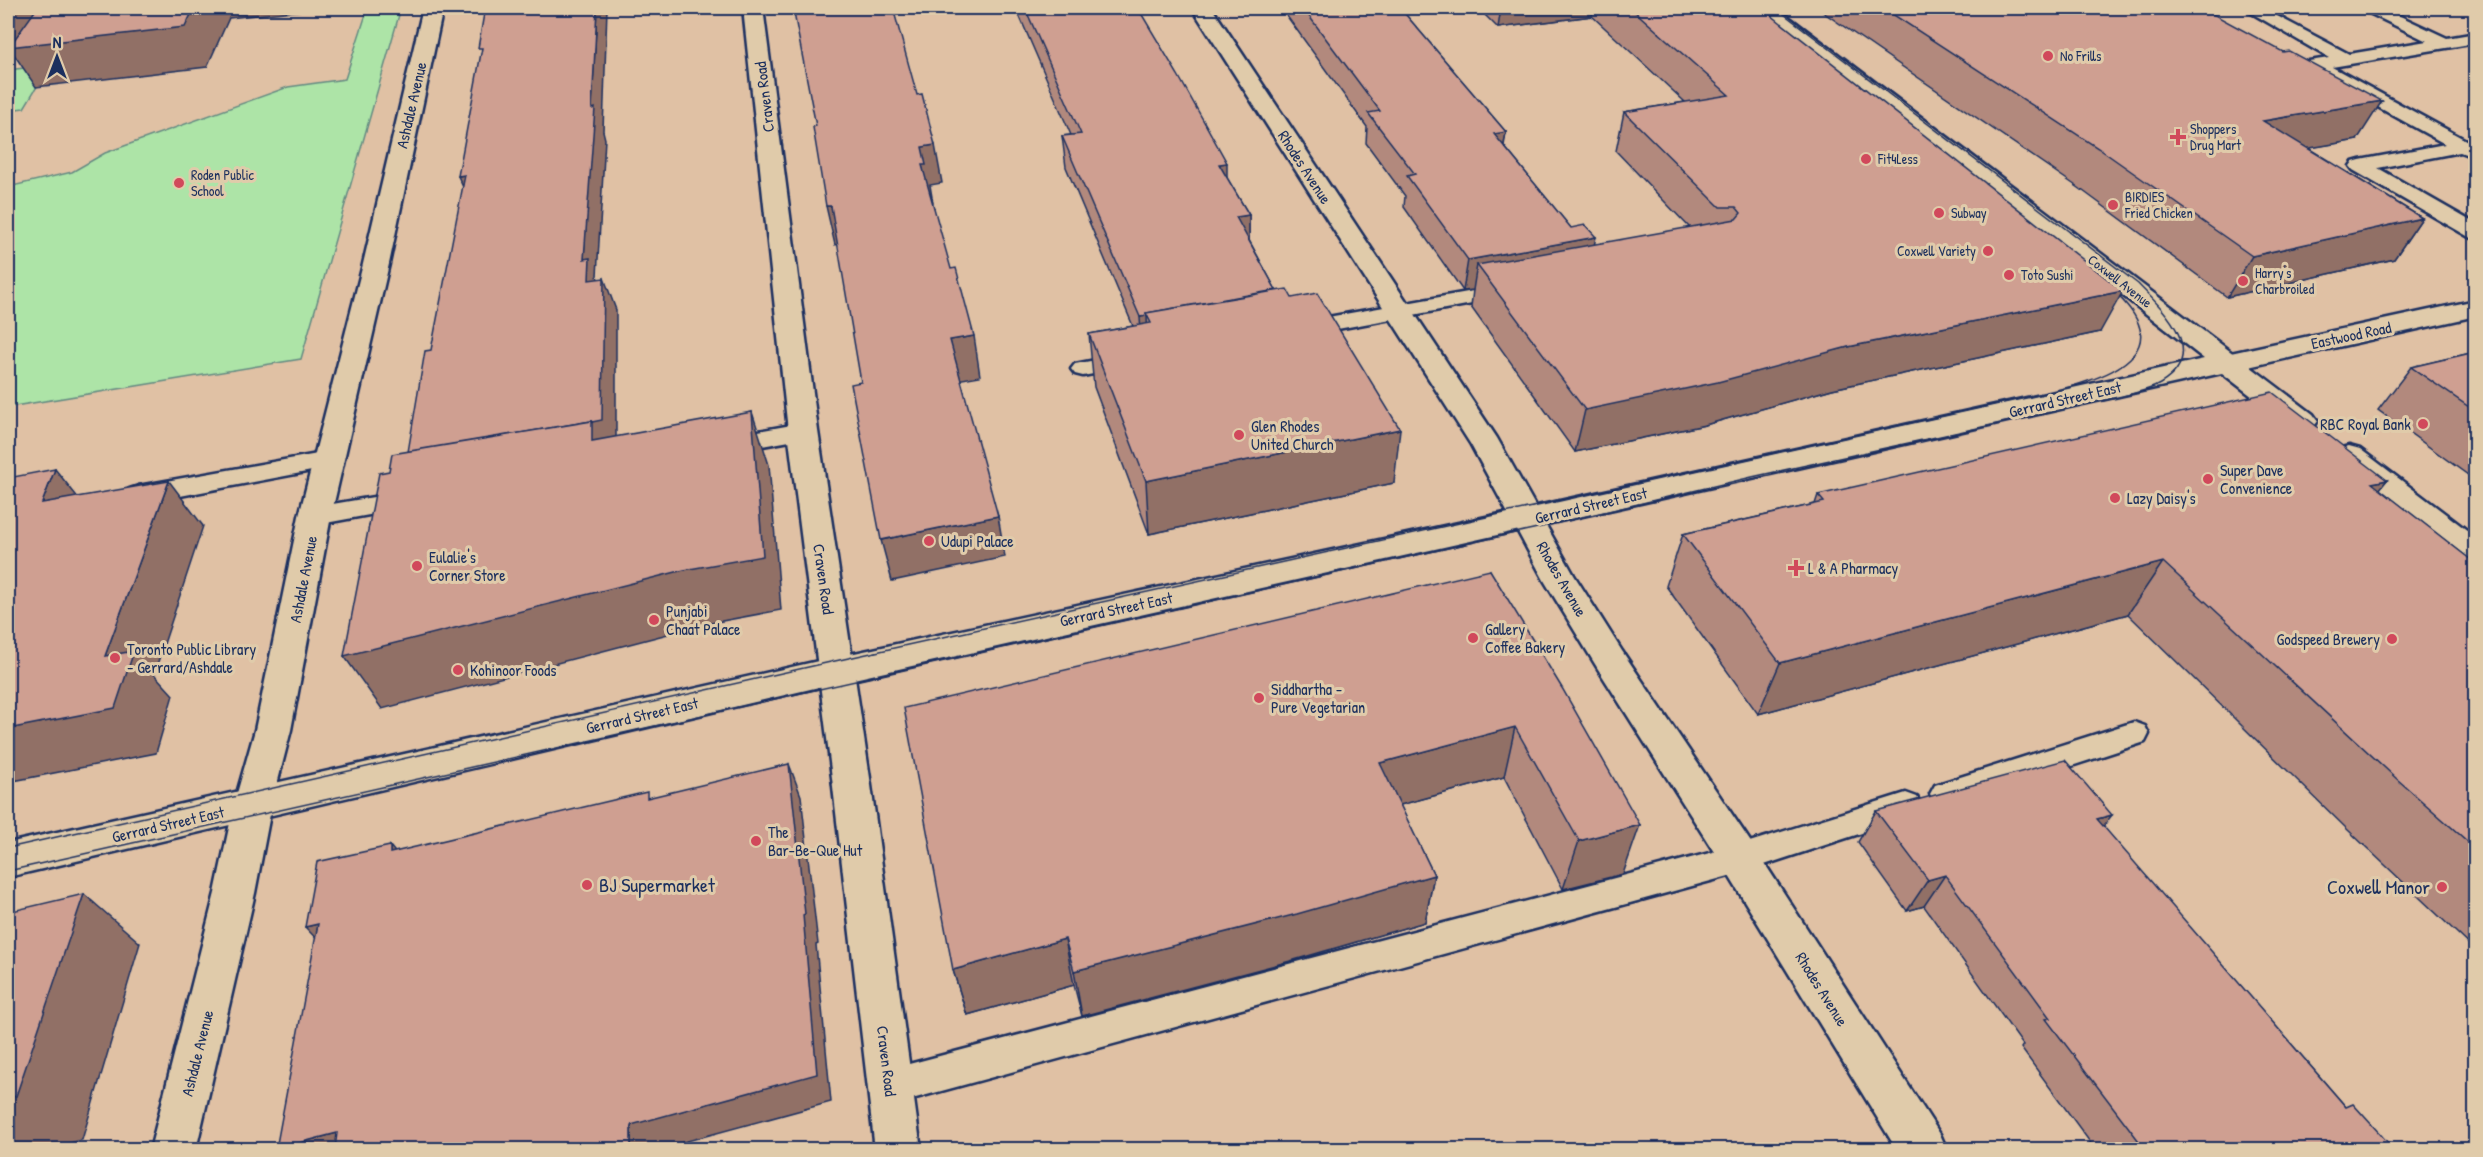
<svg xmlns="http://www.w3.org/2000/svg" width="2483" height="1157" font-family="'Patrick Hand',sans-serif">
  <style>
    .green { fill: #ade4a7; stroke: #648a82; stroke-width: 1.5 }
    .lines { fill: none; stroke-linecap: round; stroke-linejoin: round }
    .lane-casing { stroke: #1b2f5e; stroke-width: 5 }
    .street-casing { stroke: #1b2f5e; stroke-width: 5 }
    .secondary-casing { stroke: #1b2f5e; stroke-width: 5 }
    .lane { fill: #e0cbaa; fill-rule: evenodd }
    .street { fill: #e0cbaa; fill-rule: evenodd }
    .secondary { fill: #e0cbaa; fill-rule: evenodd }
    .tram { stroke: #1b2f5e; stroke-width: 1.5 }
    .wall { fill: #b2897d; stroke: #1b2f5e; stroke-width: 1.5 }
    .shaded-wall { fill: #916f66; stroke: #1b2f5e; stroke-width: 1.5 }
    .building { fill: #cf9f91; stroke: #1b2f5e; stroke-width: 1.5 }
    .poi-dot { fill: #d1495b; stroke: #e0cbaa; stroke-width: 2 }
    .labels { text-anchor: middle; stroke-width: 6; stroke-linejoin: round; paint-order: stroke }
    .far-poi-label { font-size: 14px; fill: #1b2f5e; stroke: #e0cbaa; text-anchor: start }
    .far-street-label { font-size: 14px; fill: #1b2f5e; stroke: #e0cbaa }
    .street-label { font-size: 16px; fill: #1b2f5e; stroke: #e0cbaa }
    .poi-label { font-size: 16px; fill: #1b2f5e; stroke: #e0cbaa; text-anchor: start }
    .near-poi-label { font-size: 20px; fill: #1b2f5e; stroke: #e0cbaa; text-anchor: start }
  </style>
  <rect width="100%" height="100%" fill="#e0c1a4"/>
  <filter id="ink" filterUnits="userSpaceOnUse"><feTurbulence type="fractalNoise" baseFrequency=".0167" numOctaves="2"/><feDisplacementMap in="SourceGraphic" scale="12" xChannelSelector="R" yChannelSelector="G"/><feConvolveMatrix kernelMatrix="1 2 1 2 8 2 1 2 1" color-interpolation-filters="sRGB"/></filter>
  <g filter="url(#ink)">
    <g class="green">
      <path d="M368,8H401L301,359L8,407V187L72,172L105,153L288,87L345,79Z"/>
      <path d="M50,65L24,108L8,110V70Z"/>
    </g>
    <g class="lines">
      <g class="lane-casing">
        <g id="lane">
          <path d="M2243,8H2262L2349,54L2427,41L2365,11L2363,8H2383L2447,38L2476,33V43L2332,67L2475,145L2476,152L2468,155L2460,152L2378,168L2476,224V239L2469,237L2353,170L2350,166L2353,162L2360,160L2445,144L2309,69L2306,65L2309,61L2329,58Z"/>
          <path d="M1507,285L1515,286L1518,291L1515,296L1300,336L1292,334L1289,329L1292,324L1300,322Z"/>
          <path d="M1126,354L1134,356L1137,361L1134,366L1083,376L1075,374L1071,369L1075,364Z"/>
          <path d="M803,423L812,425L815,431L812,437L724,453L715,451L712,445L715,439L724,437Z"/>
          <path d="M329,452L338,454L341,460L338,466L138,504L129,501L125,495L129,489L138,486Z"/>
          <path d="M409,491L418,494L422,500L418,506L315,525L306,522L302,516L306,510L315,507Z"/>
          <path d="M2134,722L2145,726L2149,734L2145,742L1946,807L1935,803L1930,794L1935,785Z"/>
          <path d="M1906,793L1917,797L1922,806L1917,815L1740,873L890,1105L877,1100L872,1087L877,1074L890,1069L1740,845Z"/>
        </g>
      </g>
      <g class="street-casing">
        <g id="street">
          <path d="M423,8H443L389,264L331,516L291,730L272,804L255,893L196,1150H150L215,893L234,804L255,730L299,516L363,264Z"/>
          <path d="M743,8H763L818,431L870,778L921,1150H875L832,778L788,431Z"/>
          <path d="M1192,8H1212L1497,438L1574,575L1622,651L1754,847L1940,1134L1947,1150H1897L1726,871L1598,669L1545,582L1471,445Z"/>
          <path d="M2476,300V316L2226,372L2216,369L2212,363L2216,357L2226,354Z"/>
        </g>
      </g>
      <g class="secondary-casing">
        <g id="secondary">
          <path d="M1755,8H1777L2313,414L2318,421L2313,428L2303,430L2293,428L2222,373L836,683L8,877V843L836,657L1528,508L2204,359Z"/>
          <path d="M2349,446L2360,449L2476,537V565L2465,562L2338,463L2334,456L2338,449Z"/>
        </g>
      </g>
      <use href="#lane" class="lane"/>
      <use href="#street" class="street"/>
      <use href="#secondary" class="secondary"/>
      <g class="tram">
        <path d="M8,848L835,661L2044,394C2072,386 2149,370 2140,329C2136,311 2119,297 2107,284"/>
        <path d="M8,871L1533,529L1752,477L2120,397C2133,393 2148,391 2160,384C2210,354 2165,311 2138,284L1776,8"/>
      </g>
    </g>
    <g class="wall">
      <path d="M1016,8H1138L1227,178L1249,215V240L1276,290L1394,483L1149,534L1094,387L1089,334L1133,326L1066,167L1062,136L1071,135Z"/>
      <path d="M1281,8H1400L1506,132L1504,146L1571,228L1594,245L1690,228L1616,151L1624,112L1685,102L1592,16L1498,28L1478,8H1765V9L2100,332L1832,389L1705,425L1575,452L1471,307L1473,290L1463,291L1404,207L1405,196L1366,143L1367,127Z"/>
      <path d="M1817,8H2202L2357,140L2308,148L2422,218L2394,259L2227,297L2079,188Z"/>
      <path d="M2475,352V480L2378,410L2411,367Z"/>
      <path d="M2387,480L2379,489L2475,563V950L2348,830L2128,614L1758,714L1666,586L1683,534L1815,504L1818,495Z"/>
      <path d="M1490,570L1623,874L1563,889L1504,777L1400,805L1434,875L1425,922L1294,960L1082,1016L1074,985L967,1015L953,970Z"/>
      <path d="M1876,811L2103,827L2346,1107L2386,1149H2095L2021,1048L2023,1045L1924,906L1907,911L1858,842Z"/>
    </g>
    <g class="shaded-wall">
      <path d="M8,8H51L69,37L8,44Z"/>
      <path d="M194,8H322L229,18L207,67L36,87L9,47Z"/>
      <path d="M597,8H607L603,131L605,139L597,276L602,289L589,280L584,259Z"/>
      <path d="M1501,8H1594L1592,16L1498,28Z"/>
      <path d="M2382,101L2357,140L2240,160L2263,121Z"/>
      <path d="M1506,132L1501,162L1494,134Z"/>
      <path d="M935,145L942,183L930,185L933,203H929L922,165V147Z"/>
      <path d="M1227,163V194L1219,164Z"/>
      <path d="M465,175L472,207L458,176Z"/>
      <path d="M826,206H831L841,244L835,245Z"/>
      <path d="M1249,215V247L1236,217Z"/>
      <path d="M2422,218L2394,259L2227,297L2252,256Z"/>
      <path d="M1596,237L1589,269L1477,265L1473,290L1463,291L1468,260Z"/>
      <path d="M604,278L616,310V453L427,485Z"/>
      <path d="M2123,291L2100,332L1832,389L1705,425L1575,452L1585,410L1848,347Z"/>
      <path d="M1147,316L1148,348L1142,349L1140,317Z"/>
      <path d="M974,336L980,376L957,380L950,340Z"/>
      <path d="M752,412L769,465L781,610L706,624L382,709L344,656Z"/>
      <path d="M1400,429L1394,483L1149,534L1146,481Z"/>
      <path d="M55,469L92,515L42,503Z"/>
      <path d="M2387,480L2346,532L2372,483Z"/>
      <path d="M169,481L203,526L154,674L173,695L156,753L8,782V729L105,656Z"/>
      <path d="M998,516L1005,557L892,581L881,540Z"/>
      <path d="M2163,562L2128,614L1758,714L1780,663Z"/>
      <path d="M1515,727L1504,777L1374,812L1380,763Z"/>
      <path d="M789,764L801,796L818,944L816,945L831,1102L658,1149H631V1125Z"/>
      <path d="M2112,815L2088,846L2097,819Z"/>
      <path d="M1640,825L1623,874L1563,889L1579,841Z"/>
      <path d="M390,846L415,877L390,853Z"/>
      <path d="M1434,875L1425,922L1294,960L1082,1016L1074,971Z"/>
      <path d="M1945,875L1924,906L1907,911L1928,880Z"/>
      <path d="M84,894L140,943L82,1140L46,1149H8V1098Z"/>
      <path d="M318,924L334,957L305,927Z"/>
      <path d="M1065,939L1074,985L967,1015L953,970Z"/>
      <path d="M337,1133L356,1149H277Z"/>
    </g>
    <g class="building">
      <path d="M37,8H194L185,27L9,47Z"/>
      <path d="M485,8H597L592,109L595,108L584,259L590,258L589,280L604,278L602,420L592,422V421L408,452L425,351L431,350L465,175L458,176L482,48H478Z"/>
      <path d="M793,8H893L917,95L922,94L935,145L922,147L926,165H922L951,269L956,268L974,336L950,340L998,516L881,540L851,384L861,382L831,206H826L813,127L816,126Z"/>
      <path d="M1025,8H1138L1178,75L1227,163L1219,164L1249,215L1236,217L1276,290L1146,313L1147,316L1140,317L1062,136L1081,134Z"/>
      <path d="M1303,8H1400L1506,132L1494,134L1571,228L1585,225L1596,237L1468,260L1407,176L1415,174L1368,113L1380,111Z"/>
      <path d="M1631,8H1762L2123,291L1848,347L1718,382L1585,410L1477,265L1736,219L1741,213L1736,207H1720L1624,112L1729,95Z"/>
      <path d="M1883,8H2202L2283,52L2289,51L2382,101L2263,121L2422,218L2252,256L2098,148Z"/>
      <path d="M1287,289L1292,298L1317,293L1400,429L1146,481L1089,334L1151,323L1146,313Z"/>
      <path d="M2475,352V411L2411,367Z"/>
      <path d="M2272,392L2387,480L2372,483L2475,563V848L2398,780L2163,562L1780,663L1683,534L1824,502L1818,495Z"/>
      <path d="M752,412L763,556L684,570L344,656L379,473L389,471L392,454L592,421V441Z"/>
      <path d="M55,469L42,503L169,481L105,656L134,651L115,708L8,729V478Z"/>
      <path d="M1490,570L1562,688L1640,825L1579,841L1515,727L1380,763L1434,875L1297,914L1074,971L1065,939L953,970L904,708Z"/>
      <path d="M2065,760L2112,815L2097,819L2346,1107L2353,1104L2391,1146L2385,1149H2145L2046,1019L2050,1018L1945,875L1928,880L1876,811Z"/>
      <path d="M789,764L805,914L803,915L817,1074L631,1125V1149H335L337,1133L276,1149L318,924L305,927L317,862L390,846V853L647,792V798Z"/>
      <path d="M84,894L16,1096L8,1098V912Z"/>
    </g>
  </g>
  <g class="poi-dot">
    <circle cx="2048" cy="56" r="6"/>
    <path d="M2175 128h6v6h6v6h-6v6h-6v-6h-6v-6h6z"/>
    <circle cx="1866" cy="159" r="6"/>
    <circle cx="179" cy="183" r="6"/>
    <circle cx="2113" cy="205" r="6"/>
    <circle cx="1939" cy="213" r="6"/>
    <circle cx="1988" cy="251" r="6"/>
    <circle cx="2009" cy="275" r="6"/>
    <circle cx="2243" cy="281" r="6"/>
    <circle cx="2423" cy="424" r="6"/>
    <circle cx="1239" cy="435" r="6"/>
    <circle cx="2208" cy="479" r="6"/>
    <circle cx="2115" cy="498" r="6"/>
    <circle cx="929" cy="541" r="6"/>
    <circle cx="417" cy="566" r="6"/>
    <path d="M1793 559h6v6h6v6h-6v6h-6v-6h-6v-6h6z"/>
    <circle cx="654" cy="620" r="6"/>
    <circle cx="1473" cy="638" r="6"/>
    <circle cx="2392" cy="639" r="6"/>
    <circle cx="115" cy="658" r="6"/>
    <circle cx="458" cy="670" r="6"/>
    <circle cx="1259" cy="698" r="6"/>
    <circle cx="756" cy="841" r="6"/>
    <circle cx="587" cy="885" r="6"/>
    <circle cx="2442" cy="887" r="6"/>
  </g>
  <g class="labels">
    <g class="far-poi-label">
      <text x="2060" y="61">No Frills</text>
      <text x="2190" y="134">Shoppers<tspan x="2190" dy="16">Drug Mart</tspan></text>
      <text x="1878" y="164">Fit4Less</text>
      <text x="191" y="180">Roden Public<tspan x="191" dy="16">School</tspan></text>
      <text x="2125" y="202">BIRDIES<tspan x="2125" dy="16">Fried Chicken</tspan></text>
      <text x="1951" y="218">Subway</text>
      <text x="1976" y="256" text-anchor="end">Coxwell Variety</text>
      <text x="2255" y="278">Harry's<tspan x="2255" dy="16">Charbroiled</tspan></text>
      <text x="2021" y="280">Toto Sushi</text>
    </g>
    <g class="far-street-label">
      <text transform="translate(2120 281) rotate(38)" y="5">Coxwell Avenue</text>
    </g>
    <g class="street-label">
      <text transform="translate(764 97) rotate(-97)" y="6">Craven Road</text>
      <text transform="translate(411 105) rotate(-77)" y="6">Ashdale Avenue</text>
      <text transform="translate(1305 167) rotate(57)" y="6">Rhodes Avenue</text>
      <text transform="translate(2351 335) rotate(-12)" y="6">Eastwood Road</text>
      <text transform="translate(2065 399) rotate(-13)" y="6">Gerrard Street East</text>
      <text transform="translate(1591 505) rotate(-13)" y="6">Gerrard Street East</text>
      <text transform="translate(303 579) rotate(-79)" y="6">Ashdale Avenue</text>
      <text transform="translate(824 579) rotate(82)" y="6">Craven Road</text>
      <text transform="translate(1562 579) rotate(60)" y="6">Rhodes Avenue</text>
      <text transform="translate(1116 609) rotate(-12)" y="6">Gerrard Street East</text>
      <text transform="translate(642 715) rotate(-13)" y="6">Gerrard Street East</text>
      <text transform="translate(168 824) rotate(-13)" y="6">Gerrard Street East</text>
      <text transform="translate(1822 989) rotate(58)" y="6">Rhodes Avenue</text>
      <text transform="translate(197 1053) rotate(-76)" y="6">Ashdale Avenue</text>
      <text transform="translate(887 1061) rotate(83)" y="6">Craven Road</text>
    </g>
    <g class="poi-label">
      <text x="2411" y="430" text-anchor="end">RBC Royal Bank</text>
      <text x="1251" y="432">Glen Rhodes<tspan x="1251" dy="18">United Church</tspan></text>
      <text x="2220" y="476">Super Dave<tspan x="2220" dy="18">Convenience</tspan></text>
      <text x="2127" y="504">Lazy Daisy's</text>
      <text x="941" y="547">Udupi Palace</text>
      <text x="429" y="563">Eulalie's<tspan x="429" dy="18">Corner Store</tspan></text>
      <text x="1808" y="574">L &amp; A Pharmacy</text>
      <text x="666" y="617">Punjabi<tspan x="666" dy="18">Chaat Palace</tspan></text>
      <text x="1485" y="635">Gallery<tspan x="1485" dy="18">Coffee Bakery</tspan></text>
      <text x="2380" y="645" text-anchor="end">Godspeed Brewery</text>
      <text x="127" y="655">Toronto Public Library<tspan x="127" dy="18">- Gerrard/Ashdale</tspan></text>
      <text x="470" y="676">Kohinoor Foods</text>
      <text x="1271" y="695">Siddhartha -<tspan x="1271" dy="18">Pure Vegetarian</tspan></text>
      <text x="768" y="838">The<tspan x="768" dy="18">Bar-Be-Que Hut</tspan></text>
    </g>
    <g class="near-poi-label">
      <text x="599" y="892">BJ Supermarket</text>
      <text x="2430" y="894" text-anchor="end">Coxwell Manor</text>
    </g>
  </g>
  <rect width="2483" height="1157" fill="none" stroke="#e0cbaa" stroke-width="30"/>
  <rect x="15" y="15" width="2453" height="1127" fill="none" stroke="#1b2f5e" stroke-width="2" filter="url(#ink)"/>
  <g transform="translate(57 57)" stroke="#e0cbaa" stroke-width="4.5" paint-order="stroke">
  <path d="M0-4.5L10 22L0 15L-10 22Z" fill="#1b2f5e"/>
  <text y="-9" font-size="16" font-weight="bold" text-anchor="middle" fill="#1b2f5e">N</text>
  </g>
</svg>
